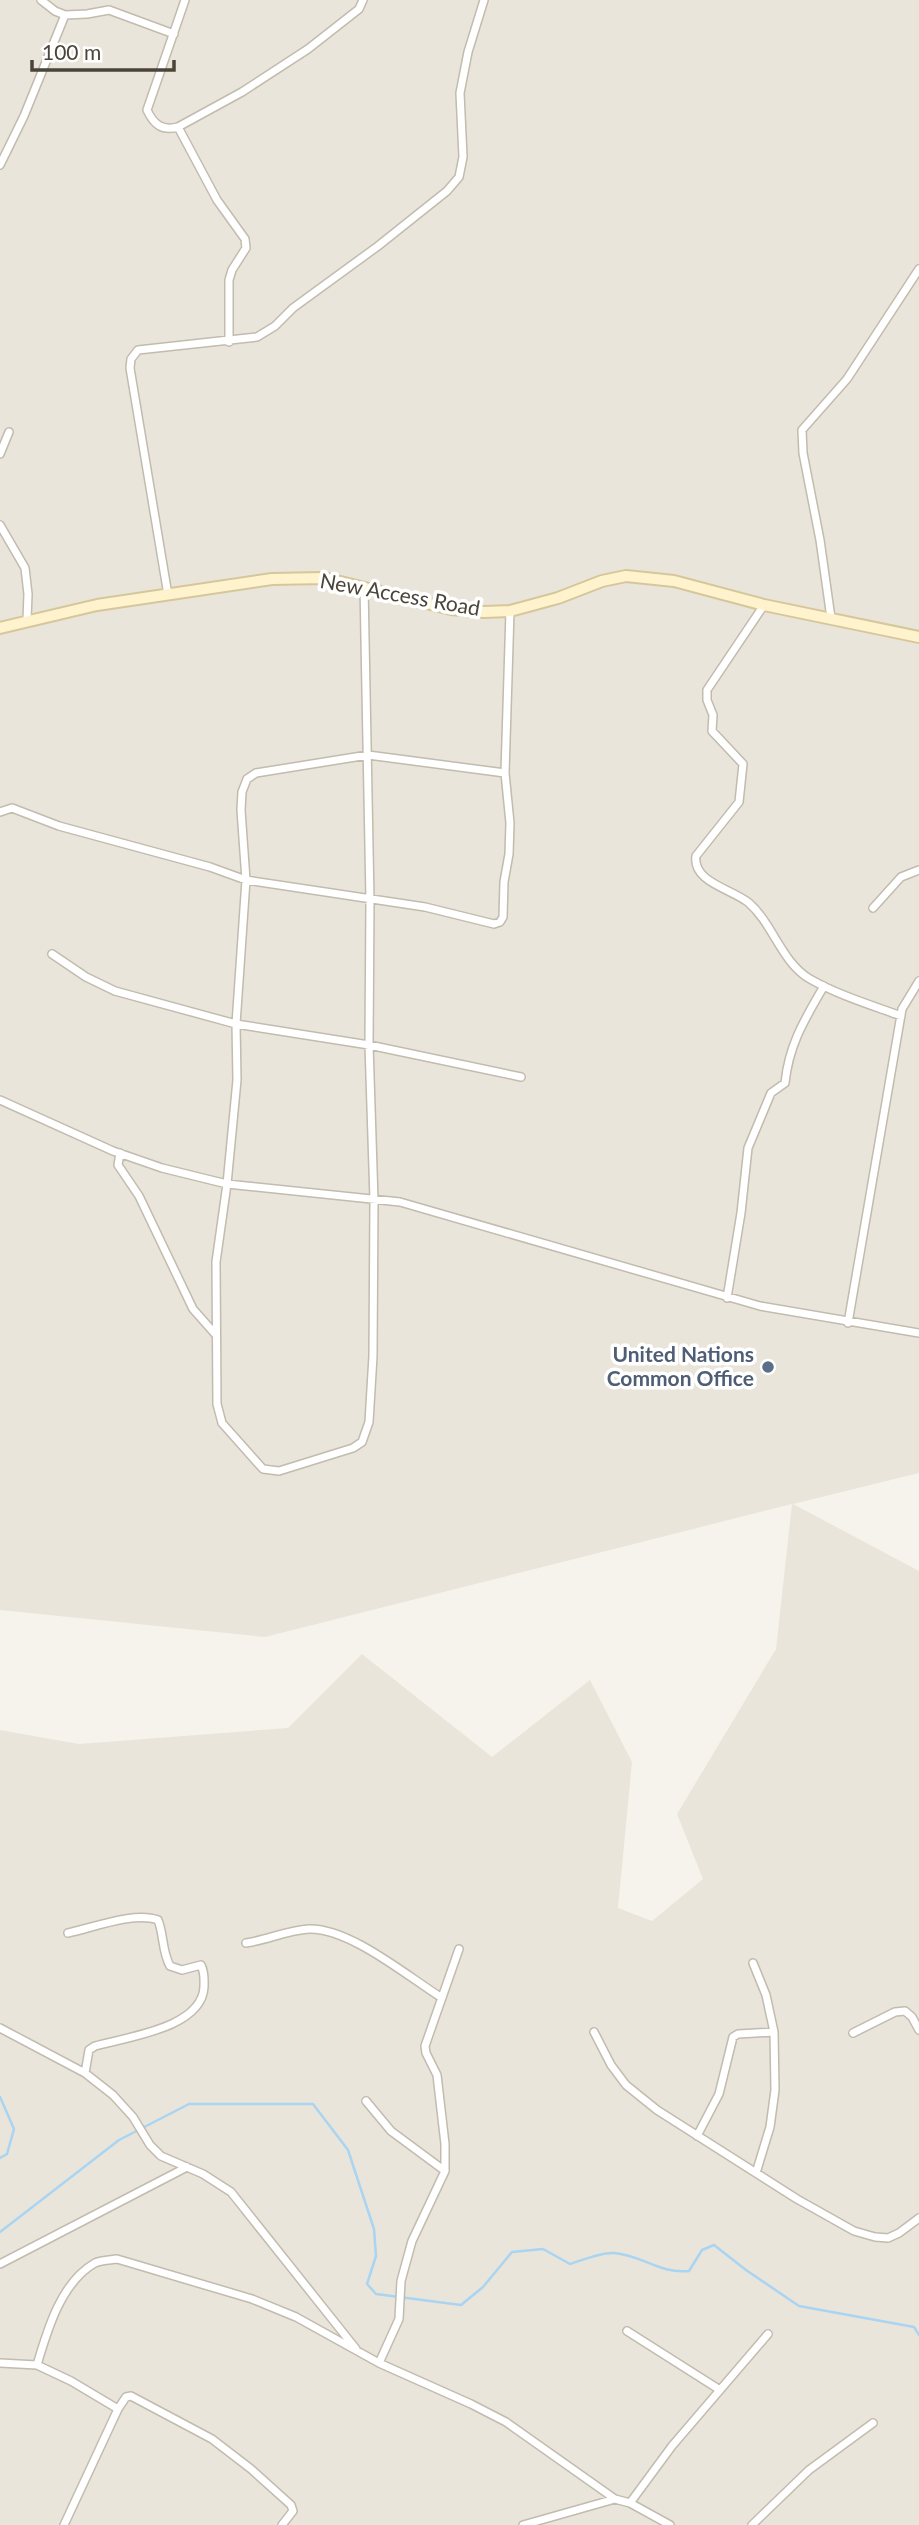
<svg xmlns="http://www.w3.org/2000/svg" width="919" height="2525" font-family="Lato,sans-serif">
<rect width="100%" height="100%" fill="#f6f3ec"/>
<path fill="#eae5da" d="M 0,0 L 919,0 L 919,1473 L 793,1504 L 919,1571 L 919,2525 L 0,2525 L 0,1730 L 79,1744 L 288,1728 L 362,1654 L 492,1757 L 590,1680 L 632,1762 L 618,1908 L 652,1921 L 703,1879 L 677,1814 L 776,1649 L 792,1504 L 265,1637 L 0,1610 Z"/>
<g fill="none" stroke-linecap="round" stroke-linejoin="round">
<path stroke="#a9d4f2" stroke-width="2.5" d="M 0,2097 L 14,2129 L 7,2154 L 0,2158
M 0,2232 L 119,2140 L 189,2104 L 313,2104 L 348,2150 L 374,2229 L 376,2256 L 367,2284 L 376,2294 L 461,2305 L 483,2287 L 512,2252 L 543,2249 L 570,2264 C 583,2260 601,2252 614,2253 C 642,2255 659,2274 689,2271 L 702,2250 L 714,2245 L 746,2270 L 799,2306 L 914,2327 L 919,2335"/>
<g stroke="#c2bbae" stroke-width="10">
<path id="minor" d="M 41,0 L 55,11 L 65,15 L 87,14 L 109,10 L 174,34
M 185,0 L 147,110 C 154,125 162,131 178,127 L 242,92 L 308,49 L 359,9 L 363,0
M 178,127 L 217,200 L 245,239 L 246,248 L 232,270 L 229,280 L 229,342
M 0,165 L 24,116 L 65,15
M 0,454 L 9,432
M 0,525 L 25,568 L 28,594 L 27,620
M 364,586 L 370,900 L 369,1045 L 374,1200 L 373,1356 L 369,1422 L 362,1442 L 353,1448 L 279,1471 L 263,1469 L 222,1423 L 217,1404 L 216,1262 L 227,1184 L 237,1080 L 236,1024 L 246,880 L 241,810 L 242,792 L 247,779 L 256,773 L 368,755 L 505,773
M 168,595 L 130,368 L 131,359 L 138,350 L 257,337 L 275,326 L 293,308 L 378,246 L 447,191 L 459,177 L 463,157 L 460,93 L 468,52 L 484,0
M 764,605 L 707,690 L 707,700 L 713,715 L 712,731 L 743,764 L 739,802 L 696,856 C 692,882 732,889 749,903 C 773,924 782,963 810,979 C 838,995 871,1005 901,1016
M 831,618 L 820,540 L 803,453 L 802,430 L 847,379 L 919,269
M 0,812 L 12,808 L 59,826 L 210,867 L 246,880 L 425,907 L 494,924 L 500,922 L 503,917 L 504,882 L 509,854 L 510,823 L 505,773 L 510,611
M 873,908 L 901,877 L 919,870
M 52,954 L 86,977 L 115,991 L 236,1024 L 369,1045 L 521,1077
M 0,1100 L 113,1151 L 162,1168 L 227,1184 L 400,1202 L 760,1306 L 919,1333
M 120,1153 L 118,1165 L 139,1196 L 193,1309 L 216,1335
M 727,1298 L 741,1213 L 748,1148 L 771,1093 L 785,1083 C 789,1044 805,1019 824,986
M 848,1323 L 902,1009 L 919,981
M 68,1933 C 92,1928 135,1911 158,1920 C 164,1935 162,1952 170,1966 L 182,1970 L 201,1965 C 205,1973 204,1979 204,1987 C 202,2028 127,2037 95,2046 L 89,2050 L 85,2073
M 246,1943 C 267,1940 288,1930 309,1929 C 350,1928 407,1976 442,1998
M 753,1963 L 766,1995 L 774,2032 L 775,2090 L 770,2127 L 756,2173
M 0,2028 L 85,2073 L 113,2095 L 133,2117 L 150,2145 L 161,2156 L 203,2174 L 231,2192 L 356,2349
M 594,2032 L 611,2065 L 626,2085 L 657,2110 L 797,2199 L 854,2231 L 875,2237 L 888,2238 L 899,2233 L 919,2218
M 853,2033 L 895,2012 L 905,2011 L 912,2017 L 919,2030
M 366,2101 L 391,2131 L 445,2171
M 697,2136 L 719,2094 L 733,2037 L 738,2034 L 774,2032
M 0,2264 L 187,2167
M 627,2331 L 720,2390
M 0,2363 L 37,2365 L 71,2381 L 118,2409
M 379,2363 L 399,2319 L 401,2281 L 412,2241 L 445,2171 L 445,2144 L 437,2075 L 426,2053 L 425,2046 L 459,1949
M 37,2365 C 47,2331 61,2282 95,2263 C 101,2260 110,2260 117,2259 L 252,2299 L 296,2317 L 379,2363 L 471,2404 L 506,2422 L 615,2499
M 630,2503 L 672,2446 L 768,2334
M 64,2525 L 118,2409 L 126,2397 L 131,2396 L 212,2439 L 251,2469 L 291,2505 L 293,2511 L 282,2525
M 523,2525 L 615,2499 L 630,2503 L 670,2525
M 752,2525 L 809,2470 L 873,2423"/>
</g>
<g stroke="#d6c79b" stroke-width="14">
<path id="secondary" d="M 0,628 L 97,605 L 272,579 L 324,578 L 451,609 L 484,612 L 510,611 L 558,598 L 602,581 L 626,576 L 674,581 L 764,605 L 919,637"/>
</g>
<use href="#minor" stroke="#fff" stroke-width="7"/>
<use href="#secondary" stroke="#fff3cd" stroke-width="10"/>
</g>
<circle fill="#5c6f8a" stroke="#fff" stroke-width="2.5" cx="768" cy="1367" r="7"/>
<g text-anchor="middle" stroke-width="7" stroke-linejoin="round" paint-order="stroke">
<g font-size="21" fill="#4b4439" stroke="#fff">
<text transform="translate(400 595) rotate(10)" y="7">New Access Road</text>
</g>
<g font-size="21" font-weight="bold" fill="#4e5e75" stroke="#fff" text-anchor="end">
<text x="754" y="1362">United Nations<tspan x="754" dy="24">Common Office</tspan></text>
</g>
</g>
<path d="M32 60v10h142v-10" fill="none" stroke="#4b4439" stroke-width="3.5"/>
<text x="42" y="60" font-size="21" fill="#4b4439" stroke="#ffffff" stroke-width="5" paint-order="stroke">100 m</text>
</svg>
